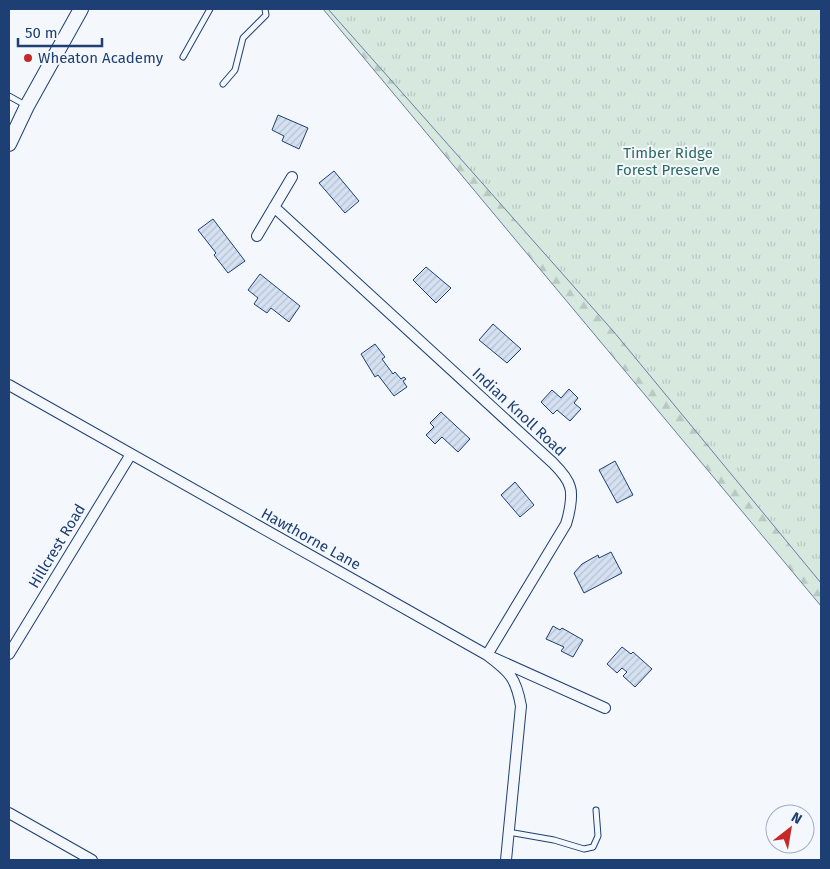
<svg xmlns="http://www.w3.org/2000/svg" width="830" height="869" font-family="'Fira Sans',sans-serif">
<defs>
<pattern id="forest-firs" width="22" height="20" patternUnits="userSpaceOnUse" patternTransform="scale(1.25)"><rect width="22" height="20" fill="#d7e8df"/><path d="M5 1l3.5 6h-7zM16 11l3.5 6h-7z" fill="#b8c8c3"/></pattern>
<pattern id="park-tufts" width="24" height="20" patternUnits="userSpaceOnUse" patternTransform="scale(1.25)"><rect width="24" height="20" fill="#d7e8df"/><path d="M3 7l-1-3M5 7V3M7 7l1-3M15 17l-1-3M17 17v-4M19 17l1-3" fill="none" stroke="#b8c8c3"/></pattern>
<pattern id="building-hatch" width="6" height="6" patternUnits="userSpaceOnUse" patternTransform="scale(1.25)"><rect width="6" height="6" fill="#d5e0f0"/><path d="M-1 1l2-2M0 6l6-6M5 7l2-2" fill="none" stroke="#b6c1d1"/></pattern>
</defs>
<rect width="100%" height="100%" fill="#f4f7fb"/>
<path fill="url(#forest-firs)" stroke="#687fa3" d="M 323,9 L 433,9 L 821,561 L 821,606 Z"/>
<path fill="url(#park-tufts)" stroke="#687fa3" d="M 328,9 L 821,9 L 821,583 L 614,332 Z"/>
<path fill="url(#building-hatch)" stroke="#1d3f73" d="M 278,115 L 308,128 L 299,149 L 282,141 L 284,136 L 272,130 Z
M 334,171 L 359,201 L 345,213 L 319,183 Z
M 213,219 L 245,261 L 228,273 L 214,255 L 216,253 L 198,230 Z
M 426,267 L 451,288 L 436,303 L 413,280 Z
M 260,274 L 300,306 L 289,322 L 271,308 L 267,313 L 254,304 L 258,298 L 248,290 Z
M 493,324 L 521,349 L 507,363 L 479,340 Z
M 375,344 L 385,357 L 382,359 L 393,374 L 395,372 L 401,379 L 404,377 L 406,379 L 403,381 L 407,387 L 394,396 L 378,375 L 375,377 L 361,354 Z
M 569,389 L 578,398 L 574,403 L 581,409 L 570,421 L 557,410 L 553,414 L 541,402 L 552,390 L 561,398 Z
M 441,412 L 470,439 L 458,452 L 442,437 L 435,444 L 426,435 L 434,427 L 430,423 Z
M 615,461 L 633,495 L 617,503 L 599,470 Z
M 515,482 L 534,505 L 520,517 L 501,495 Z
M 611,552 L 622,573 L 584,593 L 574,573 L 582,564 L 598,555 L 599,558 Z
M 553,626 L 560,630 L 562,628 L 583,640 L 573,657 L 561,651 L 564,647 L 546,639 Z
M 622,647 L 631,654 L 633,652 L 652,669 L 635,687 L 623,676 L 627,672 L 622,668 L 617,673 L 607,664 Z"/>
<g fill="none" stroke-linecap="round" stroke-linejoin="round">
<g stroke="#1d3f73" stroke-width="7">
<path id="lane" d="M 183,57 L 210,9
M 223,84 L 235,70 L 243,38 L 266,15 L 265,9
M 9,96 L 27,106
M 508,832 L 554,840 L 584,849 L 593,847 L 598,836 L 596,810"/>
</g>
<g stroke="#1d3f73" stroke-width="12">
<path id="street" d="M 274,207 L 553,463 C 559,469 568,479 570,487 C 573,496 569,515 566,524 L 487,655 C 510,672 516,678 521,706 L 506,860
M 257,236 L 292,177
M 9,385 L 487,655 L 605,708
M 9,654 L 131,454
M 9,813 L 92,860"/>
</g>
<g stroke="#1d3f73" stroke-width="16">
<path id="secondary" d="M 9,144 L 27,106 L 81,9"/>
</g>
<use href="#lane" stroke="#f4f7fb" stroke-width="5"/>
<use href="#street" stroke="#f4f7fb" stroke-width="10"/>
<use href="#secondary" stroke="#f4f7fb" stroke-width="14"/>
</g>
<circle fill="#c62828" stroke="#f4f7fb" stroke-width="2" cx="28" cy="58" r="5"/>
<g text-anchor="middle" stroke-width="4" stroke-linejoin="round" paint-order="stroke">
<g font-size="15" fill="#1d3f73" stroke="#f4f7fb" text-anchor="start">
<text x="38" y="63">Wheaton Academy</text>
</g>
<g font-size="15" fill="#2c6c60" stroke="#f4f7fb">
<text x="668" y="158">Timber Ridge<tspan x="668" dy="17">Forest Preserve</tspan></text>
</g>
<g font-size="15" fill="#1d3f73" stroke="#f4f7fb">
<text transform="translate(519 412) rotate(43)" y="5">Indian Knoll Road</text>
<text transform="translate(311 539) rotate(29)" y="5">Hawthorne Lane</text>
<text transform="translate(57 546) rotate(-59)" y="5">Hillcrest Road</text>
</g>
</g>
<rect width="830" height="869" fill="none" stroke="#1d3f73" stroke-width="20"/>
<g transform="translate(790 829) rotate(31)"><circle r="24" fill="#f4f7fb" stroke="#9eadc5"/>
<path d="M0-4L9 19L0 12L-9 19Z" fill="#c62828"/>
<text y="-8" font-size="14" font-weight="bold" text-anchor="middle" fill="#1d3f73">N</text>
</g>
<path d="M18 38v8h84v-8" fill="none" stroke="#1d3f73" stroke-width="2.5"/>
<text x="25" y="38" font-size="15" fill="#1d3f73" stroke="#f4f7fb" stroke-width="4" paint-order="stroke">50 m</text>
</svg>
